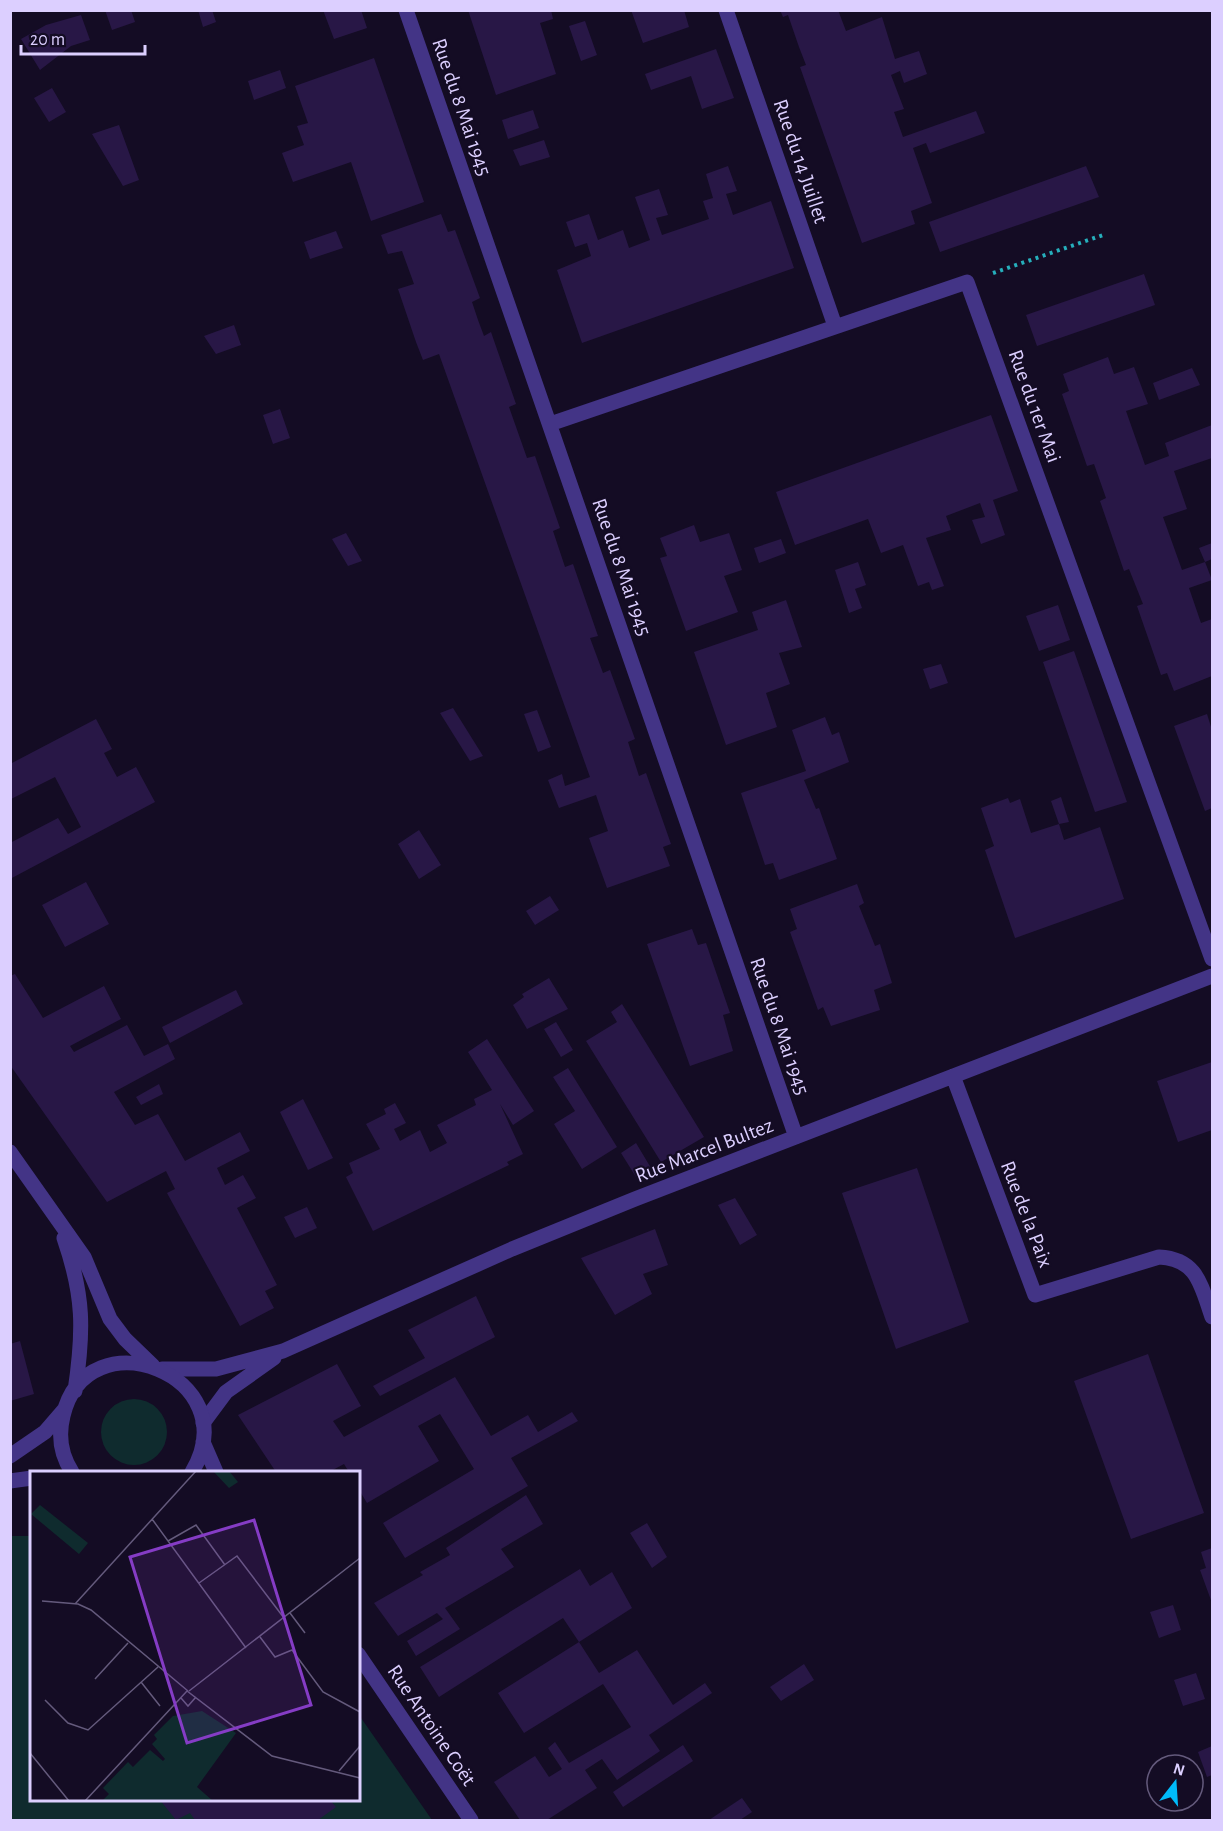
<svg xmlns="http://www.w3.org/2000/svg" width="1223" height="1831" font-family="'Alegreya Sans',sans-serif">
<rect width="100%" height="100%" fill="#140c24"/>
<path fill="#0f2b2e" d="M101 1432a33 33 0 1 1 66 0a33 33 0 1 1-66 0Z
M 10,1536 L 31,1536 L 32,1800 L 358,1800 L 359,1715 L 432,1820 L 11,1820 Z"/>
<path fill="#281746" d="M 105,10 L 131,10 L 135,22 L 112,30 Z
M 198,10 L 212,10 L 216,22 L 203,27 Z
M 323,10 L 361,10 L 367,28 L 334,39 Z
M 468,10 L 551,10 L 553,19 L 540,23 L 556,74 L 496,95 Z
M 631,10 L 684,10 L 689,27 L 643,43 Z
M 780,10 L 838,10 L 846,31 L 882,17 L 895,59 L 919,51 L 927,74 L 904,83 L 900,71 L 891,75 L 904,109 L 894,112 L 903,137 L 976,111 L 985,133 L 930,153 L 926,143 L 913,148 L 932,203 L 911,211 L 915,224 L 862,243 L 800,67 L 806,65 L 799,47 L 788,15 L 783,17 Z
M 81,15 L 90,40 L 71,46 L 40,70 L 21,39 L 46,25 Z
M 585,21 L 597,55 L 581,61 L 569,26 Z
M 716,49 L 734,98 L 702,109 L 691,76 L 651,90 L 645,74 Z
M 374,58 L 424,202 L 371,221 L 351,162 L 293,182 L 282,153 L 304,145 L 297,126 L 308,123 L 295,86 Z
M 280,70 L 286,88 L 254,100 L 248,81 Z
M 52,88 L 66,112 L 49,122 L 34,98 Z
M 533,110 L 539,128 L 508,139 L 502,120 Z
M 119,125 L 139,180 L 123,186 L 92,134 Z
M 544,140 L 550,157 L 520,166 L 513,150 Z
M 728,166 L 737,191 L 726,194 L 733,215 L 771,201 L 794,268 L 582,343 L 557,270 L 591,256 L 587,243 L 575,247 L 566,222 L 589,214 L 598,240 L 623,230 L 629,248 L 650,240 L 635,197 L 659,189 L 668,215 L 656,218 L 662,235 L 709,219 L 703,201 L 713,198 L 706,174 Z
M 1086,166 L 1099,197 L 940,252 L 929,222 Z
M 441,214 L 448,232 L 455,230 L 480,298 L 472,302 L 478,320 L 484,336 L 491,332 L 516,404 L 509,407 L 527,458 L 535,456 L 560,528 L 553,531 L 565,567 L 573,564 L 598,636 L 590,638 L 603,673 L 610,670 L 635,739 L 628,742 L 639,776 L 646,773 L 671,844 L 663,847 L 670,866 L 607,888 L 589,838 L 608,831 L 596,795 L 559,808 L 548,780 L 562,774 L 565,786 L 590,777 L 439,354 L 423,360 L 416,342 L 398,289 L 414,284 L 402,251 L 388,254 L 381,235 Z
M 336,231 L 343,248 L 310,259 L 304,242 Z
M 1144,274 L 1155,305 L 1037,346 L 1026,315 Z
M 234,325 L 241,345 L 216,354 L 204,336 Z
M 1108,357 L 1114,374 L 1134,367 L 1148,404 L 1126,411 L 1145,465 L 1169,456 L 1165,443 L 1212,425 L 1212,458 L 1174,471 L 1187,509 L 1163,517 L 1182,570 L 1205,562 L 1212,580 L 1189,588 L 1201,623 L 1212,619 L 1212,676 L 1174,691 L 1167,673 L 1161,675 L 1137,606 L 1143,604 L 1129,569 L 1124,571 L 1100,501 L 1106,498 L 1094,464 L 1087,466 L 1062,394 L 1069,391 L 1063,374 Z
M 1192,368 L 1200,385 L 1159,400 L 1153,383 Z
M 280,409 L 290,438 L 273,444 L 263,415 Z
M 991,415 L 1018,491 L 993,500 L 1005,535 L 981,544 L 972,520 L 985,517 L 980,503 L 946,516 L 951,530 L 926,538 L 944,586 L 932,590 L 929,582 L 918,586 L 903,545 L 881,553 L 868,519 L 795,545 L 776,492 Z
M 694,525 L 700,542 L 729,533 L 742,570 L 724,576 L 738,612 L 686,631 L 660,558 L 667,556 L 660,538 Z
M 346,533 L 362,561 L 348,566 L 332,539 Z
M 781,539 L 786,553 L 759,563 L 754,548 Z
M 1212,543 L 1212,559 L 1205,562 L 1199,548 Z
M 858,562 L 866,585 L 855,589 L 862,608 L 849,613 L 835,570 Z
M 786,600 L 802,647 L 779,653 L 790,684 L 766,693 L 777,727 L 726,745 L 694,652 L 758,630 L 752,612 Z
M 1058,605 L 1070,640 L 1039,651 L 1026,616 Z
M 1074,651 L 1127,802 L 1095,812 L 1043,662 Z
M 941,664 L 948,683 L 930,689 L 923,669 Z
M 453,708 L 483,756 L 470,761 L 440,713 Z
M 537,710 L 551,747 L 538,752 L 524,714 Z
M 1207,714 L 1212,730 L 1212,808 L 1205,811 L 1174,726 Z
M 825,717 L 832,735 L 839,732 L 849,762 L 804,780 L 816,809 L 819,808 L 837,859 L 779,880 L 773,863 L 765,865 L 741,793 L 806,771 L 792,730 Z
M 96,719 L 112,749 L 104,753 L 117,777 L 136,767 L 155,802 L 10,879 L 10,843 L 58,818 L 68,834 L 81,827 L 55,777 L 11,799 L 10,764 Z
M 1061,797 L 1069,822 L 1059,824 L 1051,801 Z
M 1008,798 L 1010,803 L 1020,799 L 1031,833 L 1059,824 L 1064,840 L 1100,827 L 1124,899 L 1015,938 L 985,850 L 994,846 L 981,808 Z
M 419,830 L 441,865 L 419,879 L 398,844 Z
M 86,882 L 109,924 L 65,947 L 42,905 Z
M 857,884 L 864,903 L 859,906 L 875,946 L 880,944 L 892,983 L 874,990 L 880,1010 L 831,1026 L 823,1007 L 818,1010 L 790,932 L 797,929 L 790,909 Z
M 550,896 L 559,910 L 535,925 L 526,911 Z
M 692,929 L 698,945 L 706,943 L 730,1013 L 723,1015 L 733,1051 L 690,1066 L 647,944 Z
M 15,974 L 43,1018 L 104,986 L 121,1019 L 70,1046 L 74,1052 L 127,1025 L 144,1056 L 168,1044 L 175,1059 L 114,1092 L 135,1125 L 158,1114 L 185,1161 L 240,1132 L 250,1151 L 217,1168 L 225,1185 L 243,1175 L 256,1198 L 237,1208 L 277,1285 L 265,1291 L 274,1308 L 240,1326 L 167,1193 L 175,1189 L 166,1171 L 107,1202 L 10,1065 L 10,976 Z
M 549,978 L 568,1009 L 527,1029 L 513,1005 L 524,997 L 522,994 Z
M 236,990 L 243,1004 L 170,1043 L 162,1027 Z
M 622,1004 L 704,1137 L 661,1162 L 586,1041 L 617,1022 L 611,1012 Z
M 556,1022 L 573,1050 L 561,1057 L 544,1029 Z
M 487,1039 L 534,1111 L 513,1125 L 500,1104 L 523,1154 L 507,1162 L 509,1165 L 373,1231 L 346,1177 L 353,1173 L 349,1163 L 380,1149 L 366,1124 L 386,1114 L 384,1109 L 395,1103 L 406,1123 L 394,1129 L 400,1141 L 420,1130 L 430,1152 L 447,1143 L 437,1125 L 476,1105 L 474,1099 L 492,1090 L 468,1052 Z
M 1212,1062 L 1212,1130 L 1178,1142 L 1157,1081 Z
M 568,1068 L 617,1147 L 582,1169 L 554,1124 L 575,1111 L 553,1077 Z
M 159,1084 L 163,1094 L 141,1105 L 136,1097 Z
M 303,1099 L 333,1158 L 308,1170 L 280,1112 Z
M 636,1143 L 651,1168 L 636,1177 L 621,1153 Z
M 917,1168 L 969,1322 L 896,1349 L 842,1193 Z
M 735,1198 L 757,1235 L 740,1245 L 718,1205 Z
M 307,1207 L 317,1228 L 295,1238 L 284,1217 Z
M 655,1229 L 668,1265 L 643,1274 L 652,1294 L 615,1315 L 581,1258 Z
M 476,1296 L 495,1337 L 380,1396 L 373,1386 L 425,1358 L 408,1330 Z
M 20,1341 L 34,1394 L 10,1401 L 10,1344 Z
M 1148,1354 L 1204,1513 L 1131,1539 L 1074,1381 Z
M 337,1364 L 361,1406 L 333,1421 L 344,1437 L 455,1377 L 491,1436 L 528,1415 L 538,1432 L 572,1412 L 578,1421 L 511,1458 L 528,1486 L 405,1558 L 383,1523 L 474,1469 L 440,1414 L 418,1426 L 439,1461 L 367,1503 L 358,1488 L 358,1472 L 349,1472 L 344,1464 L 329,1472 L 276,1472 L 238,1415 Z
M 526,1495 L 543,1524 L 501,1549 L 514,1567 L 445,1608 L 460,1629 L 416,1656 L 407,1641 L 443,1619 L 437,1613 L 398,1636 L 374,1603 L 423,1575 L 420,1572 L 450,1555 L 446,1548 Z
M 647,1523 L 667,1557 L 652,1568 L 630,1533 Z
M 1212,1548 L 1212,1603 L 1200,1570 L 1206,1568 L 1201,1552 Z
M 580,1569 L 590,1586 L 612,1572 L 632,1608 L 579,1642 L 563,1618 L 439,1697 L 420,1667 Z
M 1173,1605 L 1181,1630 L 1159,1638 L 1150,1612 Z
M 579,1642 L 599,1673 L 637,1650 L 673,1705 L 705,1683 L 712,1693 L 649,1735 L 660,1751 L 617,1780 L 602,1759 L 585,1770 L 597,1788 L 547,1820 L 520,1820 L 494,1782 L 535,1756 L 549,1777 L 562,1769 L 548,1748 L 555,1742 L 569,1763 L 631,1727 L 603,1684 L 524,1733 L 498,1693 Z
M 804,1664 L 814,1680 L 781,1701 L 770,1687 Z
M 1196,1673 L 1205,1699 L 1183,1706 L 1174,1680 Z
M 683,1745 L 693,1761 L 623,1807 L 613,1792 Z
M 1212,1746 L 1212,1775 L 1207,1777 L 1198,1752 Z
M 742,1798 L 752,1812 L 740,1820 L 709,1820 Z
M 160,1800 L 330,1800 L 336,1807 L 318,1820 L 195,1820 L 190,1813 L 176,1820 Z"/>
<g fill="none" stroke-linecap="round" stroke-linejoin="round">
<path stroke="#26afbc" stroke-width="4" stroke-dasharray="3 4.5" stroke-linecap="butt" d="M 993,273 L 1103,235"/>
<path stroke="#433486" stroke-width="15" d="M 406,10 L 796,1137
M 726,10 L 835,326
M 550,424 L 967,282 L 1212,959
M 953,1076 L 1035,1295 L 1159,1257 C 1198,1259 1201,1286 1212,1317
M 162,1369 L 216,1369 L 283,1351 L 512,1249 L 635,1199 L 1212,976
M 203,1423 L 226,1392 L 274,1358"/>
<path stroke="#433486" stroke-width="15" d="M 10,1152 L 84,1257 L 110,1319 L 125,1339 L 153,1366
M 64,1238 C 84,1296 84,1330 75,1391
M 203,1442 L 216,1472
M 10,1456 L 45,1432 L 64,1410
M 72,1472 C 61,1455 58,1436 63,1416 C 87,1313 249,1376 192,1472
M 10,1481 L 32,1478
M 358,1654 L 471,1820"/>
</g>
<g text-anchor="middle" stroke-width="4.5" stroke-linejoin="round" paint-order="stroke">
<g font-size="21" fill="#dccfff" stroke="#140c24">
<text transform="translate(462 107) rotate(71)" y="7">Rue du 8 Mai 1945</text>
<text transform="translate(801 161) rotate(71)" y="7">Rue du 14 Juillet</text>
<text transform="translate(1035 406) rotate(70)" y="7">Rue du 1er Mai</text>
<text transform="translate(622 567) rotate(71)" y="7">Rue du 8 Mai 1945</text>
<text transform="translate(780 1026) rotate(71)" y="7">Rue du 8 Mai 1945</text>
<text transform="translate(704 1150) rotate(-21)" y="7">Rue Marcel Bultez</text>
<text transform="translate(1027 1214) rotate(69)" y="7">Rue de la Paix</text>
<text transform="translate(432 1725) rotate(56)" y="7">Rue Antoine Coët</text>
</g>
</g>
<g transform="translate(30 1471)">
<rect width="330" height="330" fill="#140c24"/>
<path d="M 183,0 L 199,0 L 208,11 L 199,17 ZM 10,34 L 58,72 L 49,83 L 1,43 ZM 172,240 L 206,262 L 167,316 L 183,330 L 72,330 L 79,323 L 73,317 L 98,291 L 103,296 L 120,279 L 133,290 L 135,288 L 122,273 L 127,268 L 124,264 L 143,245 Z" fill="#0f2b2e"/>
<path fill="none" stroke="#645a7c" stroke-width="1.5" d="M 122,48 L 216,177M 138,70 L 166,54 L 195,94M 169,112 L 207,85 L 254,147M 12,130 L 48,133 L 61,139 L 158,220M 45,133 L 166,0M 260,142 L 275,162M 230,166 L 245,186 L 262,179 L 293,221 L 330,241M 65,208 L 98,172M 111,211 L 130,235M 159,220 L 330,87M 151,227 L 158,235 L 166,226M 15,229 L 38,252 L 58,259 L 128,196M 0,282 L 39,330M 309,300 L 330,275M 55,330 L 157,220 L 242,285 L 330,307"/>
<path fill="#853cc5" fill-opacity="0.15" stroke="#853cc5" stroke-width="3" d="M 224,49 L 281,234 L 157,272 L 100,86 Z"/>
<rect width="330" height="330" fill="none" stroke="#dccfff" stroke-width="3"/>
</g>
<rect width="1223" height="1831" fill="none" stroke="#dccfff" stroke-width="24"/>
<g transform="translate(1175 1783) rotate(17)"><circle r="28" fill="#140c24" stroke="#645a7c" stroke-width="1.5"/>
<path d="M0-4.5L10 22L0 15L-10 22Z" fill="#00bbfa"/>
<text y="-9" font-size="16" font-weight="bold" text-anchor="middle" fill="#dccfff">N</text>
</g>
<path d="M21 45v9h124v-9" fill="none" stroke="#dccfff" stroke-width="3"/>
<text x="30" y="45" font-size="18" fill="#dccfff" stroke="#140c24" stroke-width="4.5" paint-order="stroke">20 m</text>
</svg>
